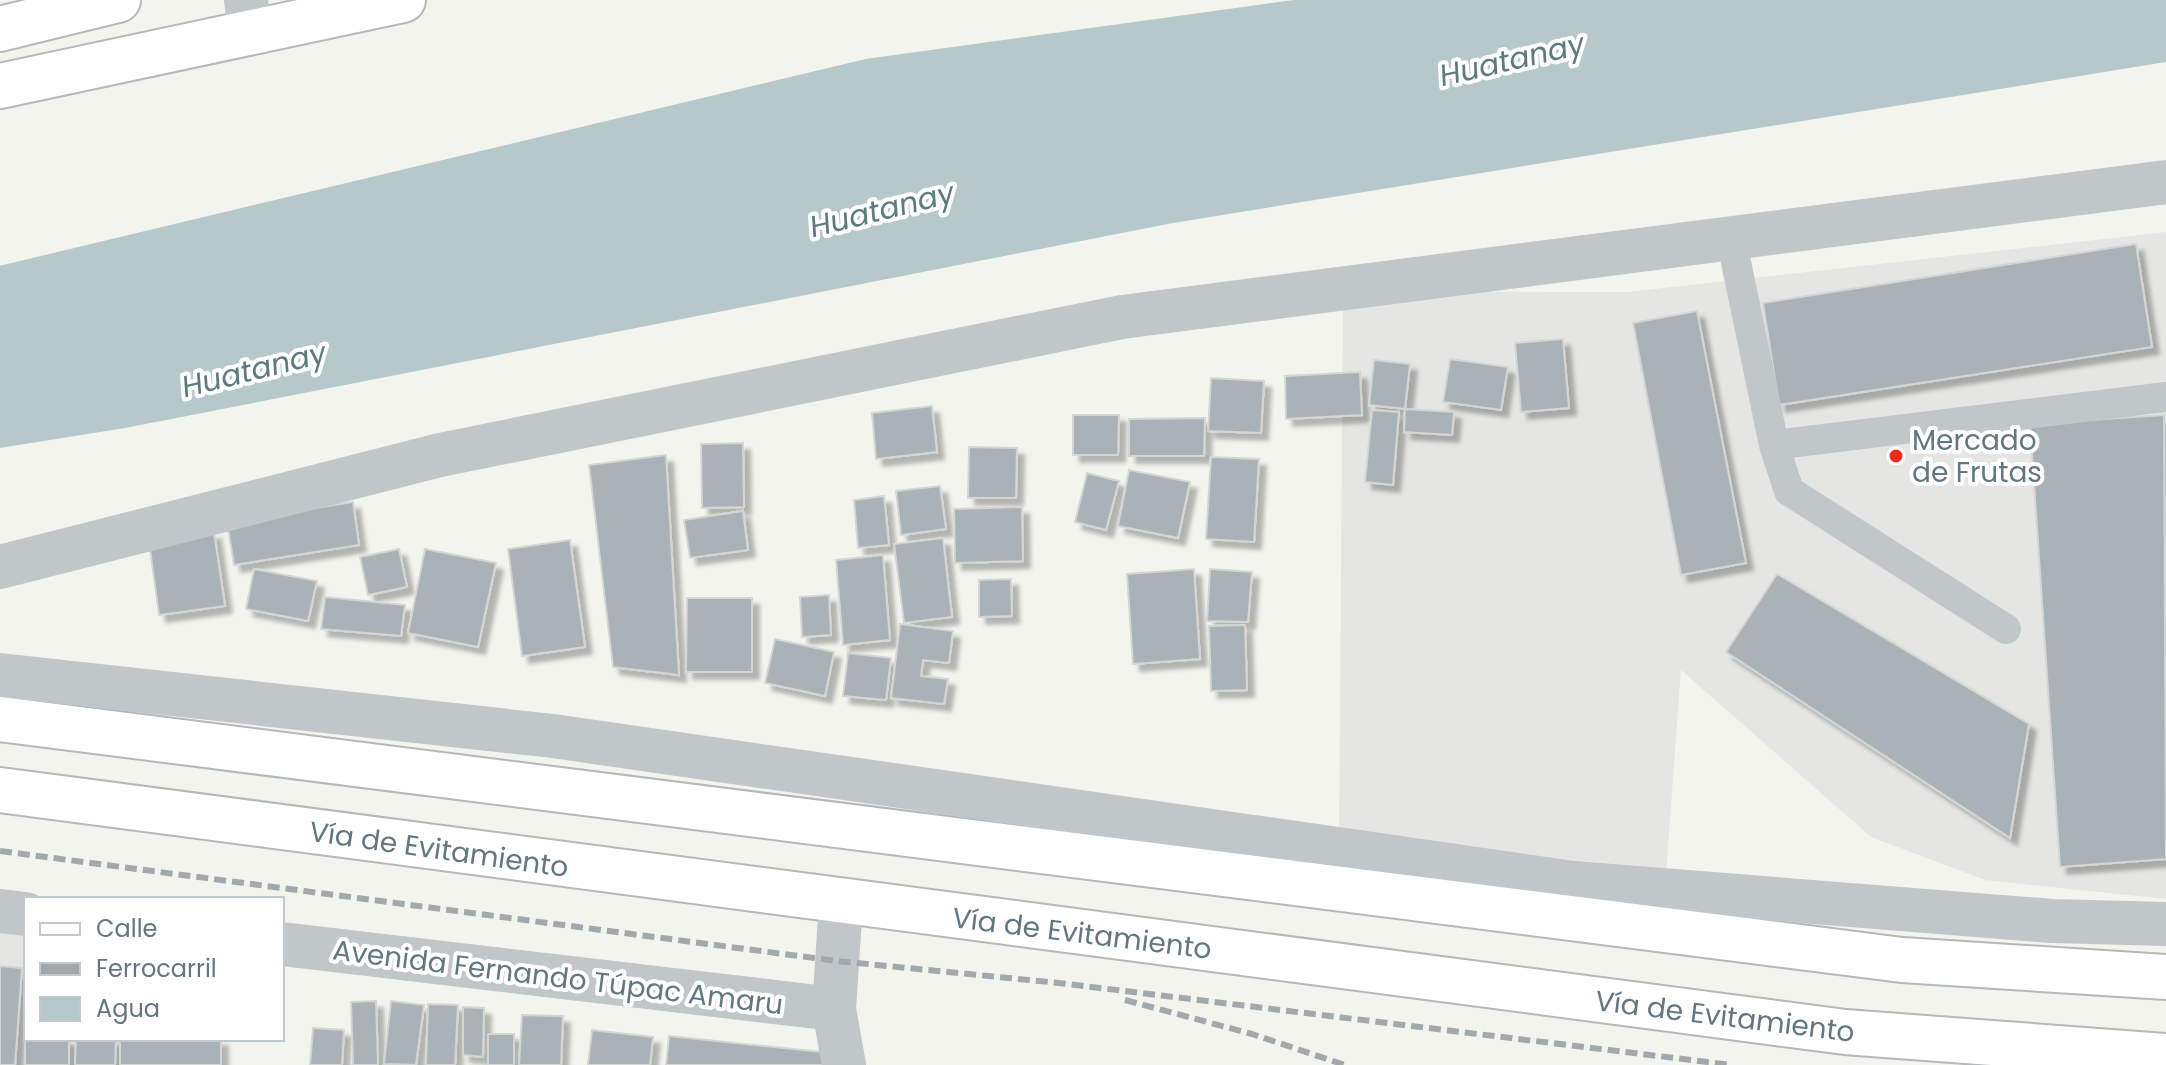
<svg xmlns="http://www.w3.org/2000/svg" width="2166" height="1065" font-family="Poppins,sans-serif">
<defs>
<filter id="shadow"><feDropShadow dx="7" dy="7" stdDeviation="2" flood-color="#0004"/></filter>
</defs>
<rect width="100%" height="100%" fill="#f4f4ef"/>
<path fill="#e5e5e3" d="M 2166,232 L 2166,899 L 1985,880 L 1871,837 L 1681,670 L 1666,874 L 1339,852 L 1343,291 L 1627,292 Z
M 0,911 L 26,914 L 26,1039 L 197,1039 L 201,1065 L 0,1065 Z"/>
<path fill="#b7c8ca" d="M 1585,0 L 2166,0 L 2166,62 L 1173,223 L 125,428 L 0,448 L 0,312 L 875,103 L 1478,20 Z"/>
<g fill="none" stroke-linecap="round" stroke-linejoin="round">
<path stroke="#b7c8ca" stroke-width="90" d="M 0,312 L 875,103 L 1478,20 L 1585,0"/>
</g>
<path fill="#a9b3b7" stroke="#d5d5d3" stroke-width="2" filter="url(#shadow)" d="M 2136,244 L 2152,347 L 1779,405 L 1763,303 Z
M 1697,311 L 1746,563 L 1681,575 L 1633,323 Z
M 1563,339 L 1569,408 L 1521,412 L 1515,343 Z
M 1450,359 L 1508,367 L 1501,410 L 1443,402 Z
M 1374,360 L 1410,364 L 1405,409 L 1369,405 Z
M 1360,372 L 1362,415 L 1286,419 L 1285,376 Z
M 1211,378 L 1264,381 L 1261,433 L 1208,431 Z
M 932,406 L 937,452 L 876,459 L 872,413 Z
M 1405,409 L 1454,412 L 1452,435 L 1404,432 Z
M 1372,410 L 1399,412 L 1393,485 L 1365,482 Z
M 1073,415 L 1119,415 L 1118,455 L 1073,455 Z
M 2164,415 L 2166,859 L 2060,867 L 2030,424 Z
M 1205,418 L 1204,456 L 1129,456 L 1129,419 Z
M 743,443 L 744,507 L 702,508 L 701,444 Z
M 969,447 L 1017,448 L 1016,498 L 968,498 Z
M 666,455 L 679,675 L 613,667 L 589,465 Z
M 1211,457 L 1259,459 L 1254,542 L 1206,539 Z
M 1129,470 L 1190,482 L 1178,538 L 1118,526 Z
M 1087,473 L 1119,481 L 1106,530 L 1075,522 Z
M 940,486 L 946,529 L 901,535 L 896,491 Z
M 884,496 L 889,545 L 858,548 L 854,500 Z
M 353,502 L 359,545 L 234,565 L 227,522 Z
M 1022,507 L 1023,561 L 955,563 L 954,509 Z
M 743,511 L 748,550 L 690,558 L 684,520 Z
M 214,532 L 225,606 L 159,615 L 149,542 Z
M 943,538 L 952,617 L 904,623 L 894,544 Z
M 570,540 L 585,647 L 522,656 L 508,549 Z
M 399,549 L 407,587 L 368,595 L 360,557 Z
M 425,549 L 496,563 L 478,647 L 408,633 Z
M 883,555 L 890,640 L 843,645 L 836,560 Z
M 254,569 L 317,581 L 308,621 L 246,609 Z
M 1194,569 L 1200,659 L 1133,664 L 1127,574 Z
M 1210,569 L 1252,572 L 1248,622 L 1207,621 Z
M 1777,574 L 2029,724 L 2010,838 L 1726,652 Z
M 1011,579 L 1012,616 L 979,617 L 979,580 Z
M 829,595 L 831,635 L 802,637 L 800,597 Z
M 325,597 L 405,605 L 401,636 L 321,629 Z
M 687,598 L 752,598 L 752,672 L 686,672 Z
M 900,624 L 953,631 L 949,663 L 923,660 L 921,676 L 948,679 L 944,704 L 891,698 Z
M 1245,625 L 1247,690 L 1211,691 L 1209,626 Z
M 775,639 L 834,652 L 825,696 L 765,683 Z
M 848,653 L 891,658 L 886,700 L 843,696 Z
M 0,966 L 22,968 L 15,1065 L 0,1065 Z
M 25,1001 L 26,1039 L 69,1039 L 69,1065 L 25,1065 Z
M 376,1001 L 378,1065 L 353,1065 L 351,1002 Z
M 391,1001 L 424,1005 L 416,1065 L 384,1064 Z
M 428,1004 L 458,1005 L 455,1065 L 426,1065 Z
M 463,1007 L 484,1008 L 483,1057 L 463,1055 Z
M 522,1015 L 563,1016 L 561,1065 L 519,1065 Z
M 313,1028 L 344,1030 L 342,1065 L 310,1065 Z
M 592,1030 L 653,1037 L 650,1065 L 588,1065 Z
M 488,1034 L 514,1034 L 514,1065 L 488,1065 Z
M 669,1036 L 841,1054 L 840,1065 L 666,1065 Z
M 76,1039 L 116,1039 L 115,1065 L 75,1065 Z
M 120,1039 L 221,1039 L 221,1065 L 120,1065 Z"/>
<g fill="none" stroke-linecap="round" stroke-linejoin="round">
<g stroke="#b4b9bc" stroke-width="48">
<path id="primary" d="M 0,29 L 118,0
M 0,86 L 403,0"/>
</g>
<g stroke="#b3b8ba" stroke-width="48">
<path id="trunk" d="M 0,719 L 1902,960 L 2166,977
M 0,790 L 1845,1032 L 2166,1056"/>
</g>
<path stroke="#c1c6c8" stroke-width="30" d="M 1731,238 L 1774,445 L 1789,491 L 2006,629
M 1774,445 L 2166,397"/>
<path stroke="#c1c6c8" stroke-width="44" d="M 246,0 L 250,32
M 0,567 L 440,455 L 1122,317 L 2166,182
M 0,675 L 553,736 L 1573,883 L 2052,921 L 2166,924
M 841,902 L 834,1009 L 844,1065
M 0,911 L 26,914
M 282,944 L 834,1009"/>
<use href="#primary" stroke="#fff" stroke-width="44"/>
<use href="#trunk" stroke="#fff" stroke-width="44"/>
<path stroke="#a1a9ad" stroke-width="6" stroke-dasharray="12 6" stroke-linecap="butt" d="M 0,851 L 837,961 L 1059,983 L 1732,1065
M 1125,1000 L 1252,1034 L 1345,1065"/>
</g>
<circle fill="#f12a13" stroke="#fff" stroke-width="3" cx="1896" cy="456" r="8"/>
<g text-anchor="middle" stroke-width="8" stroke-linejoin="round" paint-order="stroke">
<g font-size="28" fill="#617883" stroke="#fff" text-anchor="start">
<text x="1912" y="450">Mercado<tspan x="1912" dy="32">de Frutas</tspan></text>
</g>
<g font-size="28" fill="#617883" stroke="#fff">
<text transform="translate(439 849) rotate(8)" y="10">Vía de Evitamiento</text>
<text transform="translate(1082 933) rotate(7)" y="10">Vía de Evitamiento</text>
<text transform="translate(558 977) rotate(7)" y="10">Avenida Fernando Túpac Amaru</text>
<text transform="translate(1725 1016) rotate(7)" y="10">Vía de Evitamiento</text>
</g>
<g font-size="30" font-style="italic" fill="#5c7b81" stroke="#fff">
<text transform="translate(1512 60) rotate(-13)" y="10">Huatanay</text>
<text transform="translate(882 210) rotate(-14)" y="10">Huatanay</text>
<text transform="translate(254 370) rotate(-14)" y="10">Huatanay</text>
</g>
</g>
<rect x="24" y="897" width="260" height="144" fill="#ffffff" stroke="#c0c9cd" stroke-width="2"/>
<rect x="40" y="923" width="40" height="12" fill="#ffffff" stroke="#c0c9cd" stroke-width="2"/>
<text x="96" y="937" font-size="24" fill="#617883">Calle</text>
<rect x="40" y="963" width="40" height="12" fill="#a1a9ad" stroke="#c0c9cd" stroke-width="2"/>
<text x="96" y="977" font-size="24" fill="#617883">Ferrocarril</text>
<rect x="40" y="997" width="40" height="24" fill="#b7c8ca" stroke="#c0c9cd" stroke-width="2"/>
<text x="96" y="1017" font-size="24" fill="#617883">Agua</text>
</svg>
